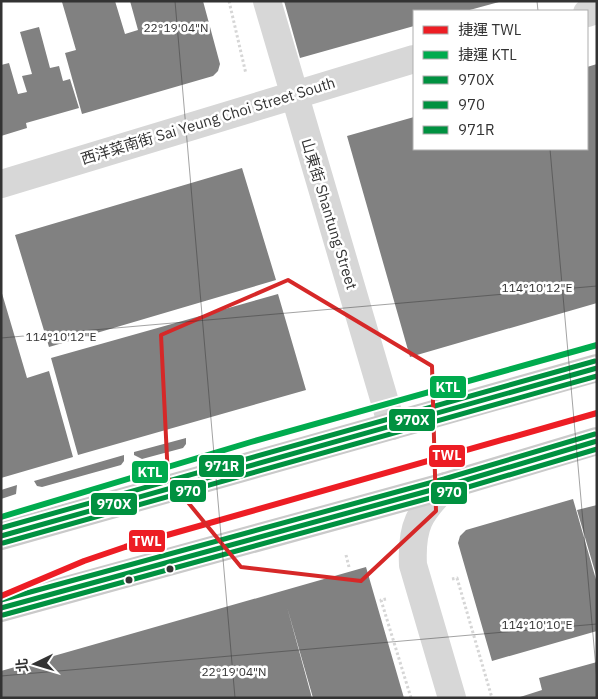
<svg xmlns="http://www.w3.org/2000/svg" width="598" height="699" font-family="'IBM Plex Sans','Noto Sans TC',sans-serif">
<rect width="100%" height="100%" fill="#fff"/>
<path fill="#818181" d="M 66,1 L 115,1 L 125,34 L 138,30 L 130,1 L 203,1 L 220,64 L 218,71 L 213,76 L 82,114 L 65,53 L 76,50 L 62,2 Z
M 284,1 L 499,1 L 499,2 L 466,11 L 414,11 L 414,26 L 300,58 Z
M 39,27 L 50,68 L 59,66 L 63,81 L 70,79 L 79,108 L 26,123 L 27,128 L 1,136 L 1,65 L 9,63 L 18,94 L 27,92 L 22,76 L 32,74 L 20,32 Z
M 597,64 L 597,303 L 410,357 L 347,136 L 414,117 L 414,149 L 587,149 L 587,67 Z
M 242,168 L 276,280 L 49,347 L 15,235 Z
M 1,290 L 27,378 L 49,371 L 73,457 L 1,478 Z
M 278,294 L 306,390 L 78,455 L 51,358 Z
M 186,438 L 186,444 L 183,448 L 142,459 L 134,455 L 134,452 Z
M 124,455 L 124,461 L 121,465 L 42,487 L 37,486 L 34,481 Z
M 17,485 L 16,494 L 1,499 L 1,490 Z
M 573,499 L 597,583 L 597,631 L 492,661 L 458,543 L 460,536 L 466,530 Z
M 597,505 L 597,575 L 596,575 L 577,510 Z
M 366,567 L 404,698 L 313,698 L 287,607 L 312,698 L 1,698 L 1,671 Z
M 597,662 L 597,698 L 517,698 L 542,690 L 539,678 Z"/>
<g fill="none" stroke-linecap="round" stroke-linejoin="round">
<path stroke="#d6d6d6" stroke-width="3" stroke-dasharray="2.5 2.5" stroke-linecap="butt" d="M 229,1 L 246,74
M 346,555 L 349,567
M 452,579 L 457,578 L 492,698
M 386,599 L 381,600 L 411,698"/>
<path stroke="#d7d7d7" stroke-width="28" d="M 267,1 L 392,426
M 587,13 L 597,10
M 1,184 L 414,59
M 446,486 C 419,513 411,526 413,565 L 452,698"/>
<path stroke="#cacaca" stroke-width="28" d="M 1,536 L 597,368
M 1,608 L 446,486 L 597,441"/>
<g stroke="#fff" stroke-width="9">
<path id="bus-1" d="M 1,536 L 597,368
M 1,608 L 446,486 L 597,441"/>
</g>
<g stroke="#fff" stroke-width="9">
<path id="bus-2" d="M 3,543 L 597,376
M 3,615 L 448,493 L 597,449"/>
</g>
<g stroke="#fff" stroke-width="9">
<path id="bus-3" d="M 1,528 L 595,361
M 1,600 L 444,479 L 595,434"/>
</g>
<use href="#bus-1" stroke="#009140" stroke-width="5"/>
<use href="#bus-2" stroke="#009140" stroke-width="5"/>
<use href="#bus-3" stroke="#009140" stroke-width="5"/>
<g stroke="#fff" stroke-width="10">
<path id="metro-1" d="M 1,596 L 84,561 L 125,547 L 597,413"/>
</g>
<g stroke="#fff" stroke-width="10">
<path id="metro-2" d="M 1,517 L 251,442 L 597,345"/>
</g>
<use href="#metro-1" stroke="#ed1d24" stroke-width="6"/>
<use href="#metro-2" stroke="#00ab4e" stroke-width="6"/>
</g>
<path fill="none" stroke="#d62828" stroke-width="4" stroke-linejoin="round" d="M 288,280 L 432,366 L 436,511 L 361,581 L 241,567 L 168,478 L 161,335 Z"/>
<path fill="none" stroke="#333" stroke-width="1" stroke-opacity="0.45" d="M 175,1 L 235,698M 537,1 L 538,11M 550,149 L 597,680M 1,338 L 597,286M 1,676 L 597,624"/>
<g fill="#333" stroke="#fff" stroke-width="2">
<circle cx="170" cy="569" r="4.5"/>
<circle cx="129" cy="580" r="4.5"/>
</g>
<g text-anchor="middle" stroke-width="5" stroke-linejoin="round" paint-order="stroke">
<g font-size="15" fill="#333" stroke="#fff">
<text transform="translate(208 121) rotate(-17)" y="5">西洋菜南街 Sai Yeung Choi Street South</text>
<text transform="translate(329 214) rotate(73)" y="5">山東街 Shantung Street</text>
</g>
</g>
<g font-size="12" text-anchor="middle" fill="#333" stroke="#fff" stroke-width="5" stroke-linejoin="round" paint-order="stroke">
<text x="176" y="32">22°19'04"N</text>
<text x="537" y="292">114°10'12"E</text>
<text x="61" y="341">114°10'12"E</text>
<text x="537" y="629">114°10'10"E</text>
<text x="234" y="676">22°19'04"N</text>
</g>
<g stroke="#fff" stroke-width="2">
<rect x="429" y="375" width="38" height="24" rx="5" fill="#00ab4e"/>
<rect x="388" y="408" width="48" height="24" rx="5" fill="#009140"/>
<rect x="428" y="444" width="38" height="24" rx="5" fill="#ed1d24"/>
<rect x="198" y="454" width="47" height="24" rx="5" fill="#009140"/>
<rect x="131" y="460" width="38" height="24" rx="5" fill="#00ab4e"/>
<rect x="169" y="479" width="38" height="24" rx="5" fill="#009140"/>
<rect x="430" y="481" width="38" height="24" rx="5" fill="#009140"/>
<rect x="90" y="492" width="48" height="24" rx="5" fill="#009140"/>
<rect x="128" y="529" width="38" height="24" rx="5" fill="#ed1d24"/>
</g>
<g font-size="14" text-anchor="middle" font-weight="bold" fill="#fff">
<text x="448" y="392">KTL</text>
<text x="412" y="425">970X</text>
<text x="447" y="460">TWL</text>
<text x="222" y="471">971R</text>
<text x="150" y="477">KTL</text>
<text x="188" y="496">970</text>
<text x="449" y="497">970</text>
<text x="114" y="509">970X</text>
<text x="147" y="546">TWL</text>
</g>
<rect width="598" height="699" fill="none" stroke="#333333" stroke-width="5"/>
<rect x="413" y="10" width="175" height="140" fill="#ffffff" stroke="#adadad"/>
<rect x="423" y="26" width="25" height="8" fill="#ed1d24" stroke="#adadad"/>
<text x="458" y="35" font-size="15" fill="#333333">捷運 TWL</text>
<rect x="423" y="51" width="25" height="8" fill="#00ab4e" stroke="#adadad"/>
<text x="458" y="60" font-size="15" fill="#333333">捷運 KTL</text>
<rect x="423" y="76" width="25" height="8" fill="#009140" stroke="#adadad"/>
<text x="458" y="85" font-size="15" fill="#333333">970X</text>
<rect x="423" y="101" width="25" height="8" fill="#009140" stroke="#adadad"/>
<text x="458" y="110" font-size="15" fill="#333333">970</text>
<rect x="423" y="126" width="25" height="8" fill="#009140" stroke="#adadad"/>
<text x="458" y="135" font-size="15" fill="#333333">971R</text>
<g transform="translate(35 664) rotate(265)" stroke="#ffffff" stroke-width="4" paint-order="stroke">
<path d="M0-4L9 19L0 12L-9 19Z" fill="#333333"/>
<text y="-8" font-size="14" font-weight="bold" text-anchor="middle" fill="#333333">北</text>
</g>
</svg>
